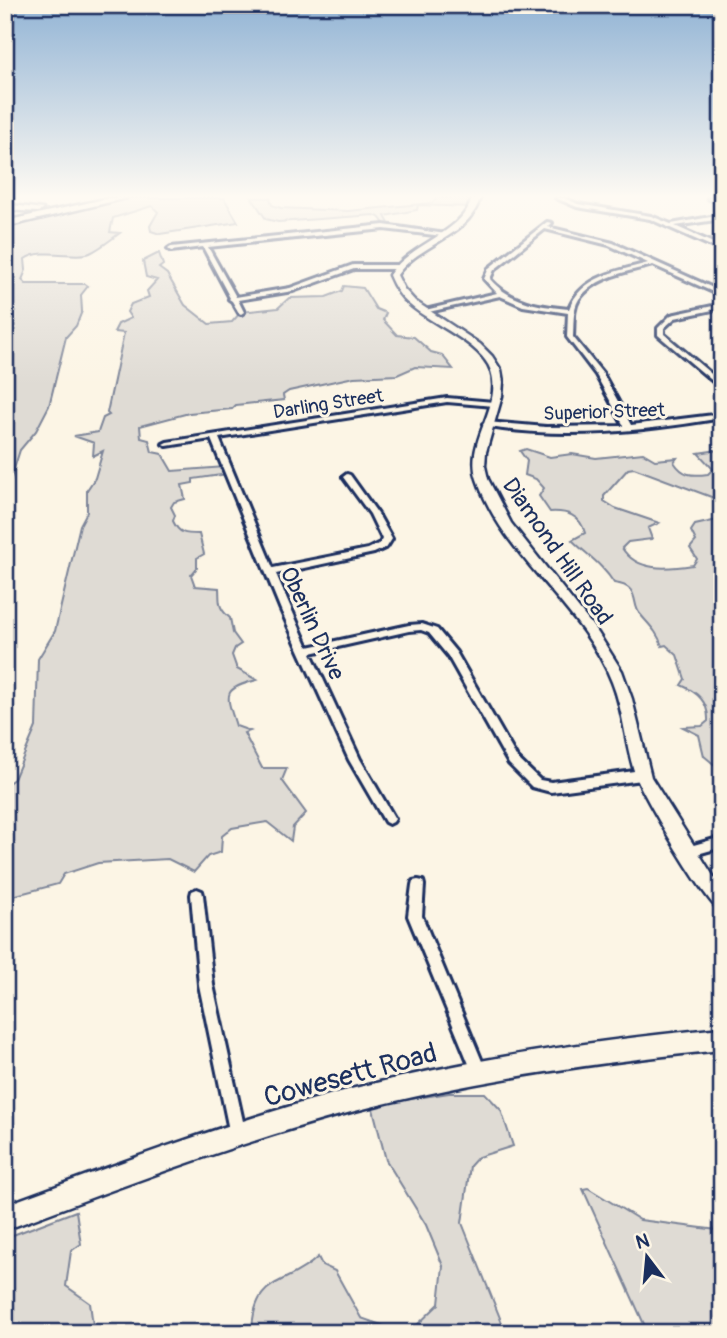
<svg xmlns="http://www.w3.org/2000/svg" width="727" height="1338" font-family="Pangolin,sans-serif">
<rect width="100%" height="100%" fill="#fcf5e5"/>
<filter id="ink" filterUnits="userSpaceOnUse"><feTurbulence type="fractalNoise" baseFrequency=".0143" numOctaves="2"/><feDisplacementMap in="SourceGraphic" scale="14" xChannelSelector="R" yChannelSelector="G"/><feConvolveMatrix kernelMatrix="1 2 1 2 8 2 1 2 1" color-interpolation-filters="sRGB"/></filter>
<g filter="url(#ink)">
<path fill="#dfdbd4" stroke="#7d8599" stroke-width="2" d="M 121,198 L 224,198 L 238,222 L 160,234 L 151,231 L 150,226 L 158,212 L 152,206 L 113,218 L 110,232 L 120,233 C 110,240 101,248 90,253 C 77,259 42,247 25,259 L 26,270 L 22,280 L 26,284 L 85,284 L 88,286 L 81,295 L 82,311 L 76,326 L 66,337 L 49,406 L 36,431 L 20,450 L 6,494 L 8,501 L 5,502 L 5,224 Z
M 252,198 L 270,198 L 272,205 L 281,208 L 348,211 L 432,203 L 436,198 L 476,198 L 473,207 L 418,205 L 417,210 L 385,216 L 391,227 L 387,227 L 379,217 L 374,215 L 278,222 L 266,219 Z
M 159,253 L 163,265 L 159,268 L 167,274 L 185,305 L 209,324 L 232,322 L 241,312 L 278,308 L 289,298 L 326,297 L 342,291 L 344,286 L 363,288 L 376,309 L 386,313 L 383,320 L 397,335 L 414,337 L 431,352 L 442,355 L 453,369 L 415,367 L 397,375 L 354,377 L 289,391 L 283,395 L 284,400 L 236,405 L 232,409 L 189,413 L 140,426 L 141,438 L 149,440 L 152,452 L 162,454 L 172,471 L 225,467 L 228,474 L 193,479 L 193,483 L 182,485 L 185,499 L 174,502 L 171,507 L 175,515 L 173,521 C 179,534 185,534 199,534 L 204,554 L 197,558 L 197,568 L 191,575 L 195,586 L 219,588 C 220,602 217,607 230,618 L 233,633 L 241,644 L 235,648 L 232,655 L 237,669 L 257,680 C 221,689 226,694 236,726 L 250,731 L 244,733 L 262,768 L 287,768 L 282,780 L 306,813 L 293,827 L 291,841 L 267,822 L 232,828 L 222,836 L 221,852 L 208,856 L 194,872 L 168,859 L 98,863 L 64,874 L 58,884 L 5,898 L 5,785 L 14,779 L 36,727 L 38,659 L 55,631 L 80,525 L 87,512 L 87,490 L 95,478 L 103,451 L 93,456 L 94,443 L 74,436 L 98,432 L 103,418 L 109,415 L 107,413 L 124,333 L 114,332 L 118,324 L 131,318 L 127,312 L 131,304 L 149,297 L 147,291 L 157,280 L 146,277 L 143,261 Z
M 722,444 L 722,501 L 634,468 L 628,469 L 604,496 L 604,501 L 615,508 L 659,523 L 648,528 L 652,539 L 628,542 L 622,548 C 637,572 667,569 693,565 L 697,559 L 690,548 L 696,541 L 691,531 L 695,525 L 722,519 L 722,539 L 717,542 L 722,553 L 722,688 L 717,694 L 722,705 L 722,771 L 704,756 L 699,735 L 683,727 L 702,726 L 708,721 C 709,702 697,692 681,685 L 685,679 L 677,655 L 666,645 L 662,646 C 657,631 649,625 640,614 C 631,604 641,586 614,583 C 603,565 587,555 572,540 L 585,533 C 580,515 567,511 550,512 L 539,496 L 544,488 L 536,479 L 525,475 L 527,461 L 520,451 L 526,449 L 550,457 L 572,454 L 596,458 L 643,453 L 655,460 L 677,458 L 674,462 C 683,476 692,476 708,474 L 713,469 L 698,453 L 718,450 Z
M 449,1093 L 485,1093 L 501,1110 L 513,1146 L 478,1157 L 470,1166 L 462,1223 L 506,1333 L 252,1331 C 254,1274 286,1288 318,1257 L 322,1265 L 335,1271 L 361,1318 L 390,1328 L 414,1328 L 439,1304 L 443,1266 L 426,1225 L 386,1160 L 372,1105 Z
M 588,1188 L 640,1220 L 717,1230 L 722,1242 L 722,1333 L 648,1333 L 583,1189 Z
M 76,1211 L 81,1244 L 71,1251 L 66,1286 L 90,1303 L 94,1333 L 5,1333 L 5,1238 Z"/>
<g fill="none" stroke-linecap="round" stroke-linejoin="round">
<g stroke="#1b2f5e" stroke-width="6">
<path id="minor" d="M 556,198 L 564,198 L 578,204 L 651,216 L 671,224 L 722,215 L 722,219 L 675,226 L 722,247 L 722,251 L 650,219 L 577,207 Z
M 708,198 L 722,199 L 722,203 L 709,199 Z
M 547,222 L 552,223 L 548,227 L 613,243 L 722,292 L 722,296 L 653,265 C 627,272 596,276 579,299 C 572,310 574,325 573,337 L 603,374 L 631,425 L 722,414 L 722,418 C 644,431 562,440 484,426 L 483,424 L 487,422 L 546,427 L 624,426 L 596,375 L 567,337 L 568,313 L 523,306 L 500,296 L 424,313 L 421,311 L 497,293 L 484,279 L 489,268 ZM 545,229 L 609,245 L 648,263 C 618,271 581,276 569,309 C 539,306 511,303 490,279 L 494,270 Z
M 384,225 L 446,234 L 443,236 L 384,229 L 208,247 L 236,297 L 290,288 L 353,265 L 397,265 L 400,267 L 397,269 L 354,269 L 293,291 L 238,300 L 244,312 L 241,314 L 239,313 L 232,301 L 229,299 L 230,298 L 203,247 L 171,251 L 168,249 L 171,247 Z
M 722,304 L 722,308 L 675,318 L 664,328 L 664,334 L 722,383 L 722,389 L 658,335 L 658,328 L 671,315 Z
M 447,398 L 494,402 L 498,404 L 494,406 L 447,402 L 219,438 L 273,568 L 368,549 L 380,543 L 382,539 L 370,514 L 343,477 L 347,474 L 350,475 L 378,514 L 392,539 L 387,547 L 374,553 L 276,574 L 308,647 L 409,625 L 422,624 L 437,629 L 456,652 L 517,758 L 540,780 L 551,782 L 642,770 L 646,772 L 648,775 L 646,778 L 642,780 L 551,792 L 532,787 L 509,764 L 448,656 L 429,633 L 421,630 L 409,631 L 311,653 L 360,759 L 395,819 L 393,822 L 389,824 L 385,822 L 349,760 L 281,610 L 211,439 L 167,446 L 163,444 L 167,442 Z
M 722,837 L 722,847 L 687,857 L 683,856 L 681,852 L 683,848 Z
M 418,880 L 423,881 L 424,885 L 422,916 L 486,1071 L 484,1076 L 479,1078 L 474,1076 L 408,916 L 412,885 L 413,881 Z
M 197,889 L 202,891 L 203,895 L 213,985 L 246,1135 L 244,1141 L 238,1143 L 232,1141 L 230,1135 L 199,985 L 191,895 L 192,891 Z"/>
</g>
<g stroke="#1b2f5e" stroke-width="5">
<path id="tertiary" d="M 472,198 L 480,198 C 469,238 419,243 397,275 L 404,289 L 415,301 L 480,344 L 492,356 L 501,370 L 503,382 L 502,396 L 486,452 L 485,466 L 488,479 L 511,523 L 598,633 L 622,671 L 632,699 L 651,777 L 722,890 L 722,912 C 709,908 641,793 635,774 C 625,744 624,712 612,682 C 583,607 502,556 477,479 C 464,442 503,407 491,371 C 482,343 432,325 410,305 C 400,297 394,287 389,275 C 412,242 462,234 472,198 Z"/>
</g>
<g stroke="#1b2f5e" stroke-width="5">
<path id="secondary" d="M 722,1028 L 722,1050 C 597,1062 473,1080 351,1112 C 233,1144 119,1187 5,1230 L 5,1205 C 119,1163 234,1120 351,1089 C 473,1058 597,1040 722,1028 Z"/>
</g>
<g stroke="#1b2f5e" stroke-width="5">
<path id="motorway" d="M 109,198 L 127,198 L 5,227 L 5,221 Z
M 5,204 L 43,209 L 38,212 L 5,210 Z"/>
</g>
<use href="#minor" fill="#fcf5e5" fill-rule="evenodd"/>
<use href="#tertiary" fill="#fcf5e5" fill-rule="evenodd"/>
<use href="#secondary" fill="#fcf5e5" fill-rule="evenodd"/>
<use href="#motorway" fill="#fcf5e5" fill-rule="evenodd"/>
</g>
</g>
<linearGradient id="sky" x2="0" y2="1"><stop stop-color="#92b4d5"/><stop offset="0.51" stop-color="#fefaf3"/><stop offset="1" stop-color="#fefaf3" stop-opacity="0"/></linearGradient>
<rect width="727" height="385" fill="url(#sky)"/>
<g text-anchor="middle" stroke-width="6" stroke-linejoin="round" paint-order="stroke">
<g font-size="19" fill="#1b2f5e" stroke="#fcf5e5">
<text transform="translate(328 403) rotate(-9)" y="7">Darling Street</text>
<text transform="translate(604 411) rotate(-2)" y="7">Superior Street</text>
</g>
<g font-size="23" fill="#1b2f5e" stroke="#fcf5e5">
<text transform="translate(558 551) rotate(55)" y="8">Diamond Hill Road</text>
<text transform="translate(313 623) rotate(65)" y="8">Oberlin Drive</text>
</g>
<g font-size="28" fill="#1b2f5e" stroke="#fcf5e5">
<text transform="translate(350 1074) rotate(-15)" y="10">Cowesett Road</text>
</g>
</g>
<rect width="727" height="1338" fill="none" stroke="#fcf5e5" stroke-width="28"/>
<rect x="14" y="14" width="699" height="1310" fill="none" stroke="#1b2f5e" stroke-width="2.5" filter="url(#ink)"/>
<g transform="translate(647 1257) rotate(344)" stroke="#fcf5e5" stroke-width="5" paint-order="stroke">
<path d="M0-5L12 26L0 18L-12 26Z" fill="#1b2f5e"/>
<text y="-10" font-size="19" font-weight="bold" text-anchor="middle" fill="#1b2f5e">N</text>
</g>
</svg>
